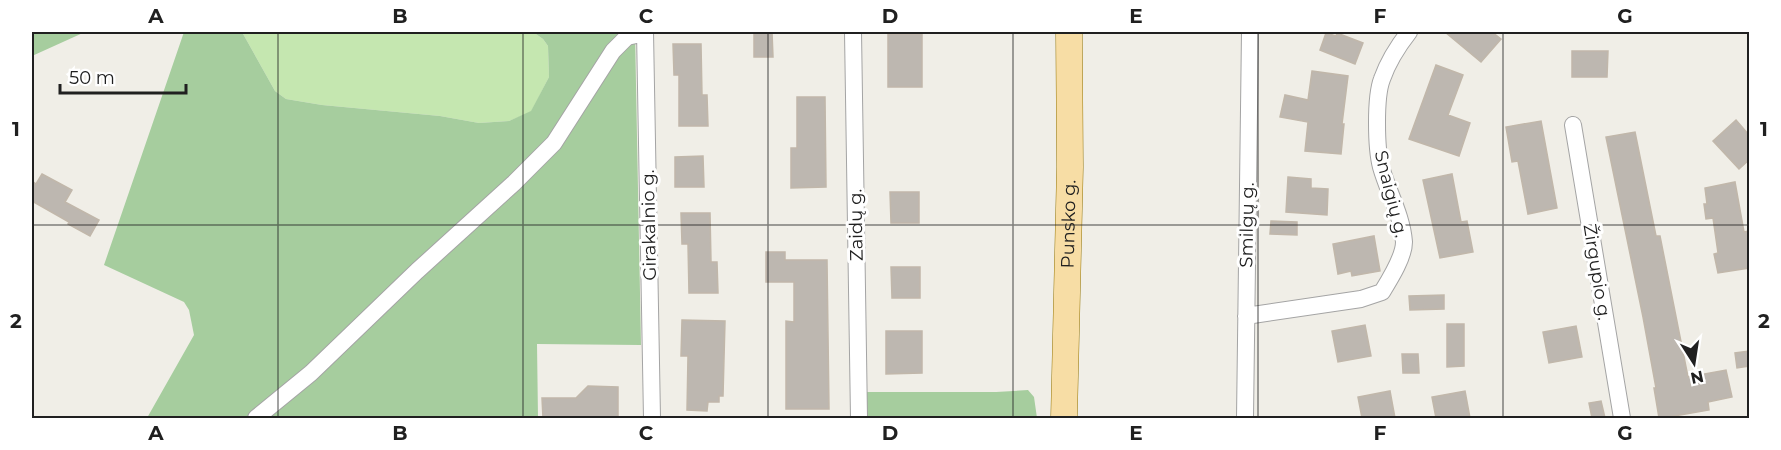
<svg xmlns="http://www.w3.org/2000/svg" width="1781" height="450" font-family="Montserrat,sans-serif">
<rect width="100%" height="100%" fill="#f0eee7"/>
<path fill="#c5e7b0" d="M 242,32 L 533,32 L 543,39 L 548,46 L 549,77 L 531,112 L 509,121 L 479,123 L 440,116 L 322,105 L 286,99 L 275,91 Z"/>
<path fill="#a6cd9e" d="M 32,32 L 85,32 L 32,56 Z
M 184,32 L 242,32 L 275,91 L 286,99 L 322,105 L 440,116 L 479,123 L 509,121 L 531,111 L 549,77 L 548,46 L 543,39 L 533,32 L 635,32 L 641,345 L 537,344 L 538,418 L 147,418 L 194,335 L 189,310 L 184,302 L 104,265 Z
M 1028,390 L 1034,397 L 1037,418 L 867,418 L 867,392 L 996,392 Z"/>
<path fill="#bdb7b0" stroke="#c1b7aa" stroke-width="1.5" d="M 754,32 L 772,32 L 773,57 L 754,57 Z
M 1445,32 L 1492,32 L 1501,39 L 1481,62 Z
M 1326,33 L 1336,36 L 1337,33 L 1363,43 L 1355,64 L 1320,50 Z
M 888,34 L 922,34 L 922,87 L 888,87 Z
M 673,44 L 701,44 L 702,95 L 707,95 L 708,126 L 679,126 L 679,75 L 674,75 Z
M 1572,51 L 1608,51 L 1607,77 L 1572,77 Z
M 1436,65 L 1463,75 L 1448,115 L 1470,123 L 1459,156 L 1409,139 Z
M 1312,71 L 1348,76 L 1342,124 L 1344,124 L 1341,154 L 1305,151 L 1308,122 L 1280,117 L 1285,95 L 1308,100 Z
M 797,97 L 825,97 L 826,187 L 791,188 L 791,148 L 797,148 Z
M 1736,120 L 1749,135 L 1749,160 L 1739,169 L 1713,141 Z
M 1541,121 L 1557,208 L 1528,214 L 1518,161 L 1512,162 L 1506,127 Z
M 1635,132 L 1656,236 L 1660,236 L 1688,377 L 1726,370 L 1732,397 L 1708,402 L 1709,410 L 1663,418 L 1659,418 L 1654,388 L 1656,388 L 1643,317 L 1606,137 Z
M 703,156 L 704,187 L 675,187 L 675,157 Z
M 42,174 L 72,190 L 65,202 L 99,220 L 90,236 L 68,224 L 69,222 L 32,201 L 32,181 L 36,184 Z
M 1452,174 L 1461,222 L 1467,221 L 1473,252 L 1440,258 L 1423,180 Z
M 1288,177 L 1311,179 L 1311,188 L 1328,189 L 1327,215 L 1286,212 Z
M 1735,182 L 1744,232 L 1749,231 L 1749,268 L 1718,273 L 1714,254 L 1718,253 L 1713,218 L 1706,219 L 1704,204 L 1707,204 L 1705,188 Z
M 890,192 L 919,192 L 919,223 L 891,223 Z
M 681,213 L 710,213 L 711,262 L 717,262 L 718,293 L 689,293 L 688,244 L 682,244 Z
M 1271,221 L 1297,222 L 1297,235 L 1270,234 Z
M 1374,236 L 1380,271 L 1352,276 L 1351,271 L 1338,274 L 1333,244 Z
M 766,252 L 785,252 L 785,260 L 827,260 L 829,409 L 786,409 L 786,321 L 794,322 L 794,282 L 766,282 Z
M 891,267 L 920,267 L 920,298 L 892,298 Z
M 1444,295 L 1444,309 L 1410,310 L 1409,296 Z
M 682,320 L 725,321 L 723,396 L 719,396 L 719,402 L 708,402 L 707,411 L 687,410 L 688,356 L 681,356 Z
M 1447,324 L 1464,324 L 1464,366 L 1447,367 Z
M 1365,325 L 1371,356 L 1338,362 L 1332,331 Z
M 1576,326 L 1582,357 L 1549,363 L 1543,332 Z
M 886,331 L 922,331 L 922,373 L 886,374 Z
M 1749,351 L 1749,366 L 1737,368 L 1735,353 Z
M 1402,354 L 1418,354 L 1419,373 L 1403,373 Z
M 588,386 L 618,387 L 618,418 L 543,418 L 542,398 L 576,398 Z
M 1390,391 L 1395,418 L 1362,418 L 1358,397 Z
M 1465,391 L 1470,418 L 1436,418 L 1432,397 Z
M 1601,401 L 1605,418 L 1592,418 L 1589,403 Z"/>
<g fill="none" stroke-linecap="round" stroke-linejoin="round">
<g stroke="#a4a4a4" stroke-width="18">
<path id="minor" d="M 645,32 L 652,418
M 853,32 L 859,418
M 1573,125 L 1622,418
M 1246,316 L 1361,299 L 1382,292 C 1390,279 1404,257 1404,242 C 1402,215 1388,192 1381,167 C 1376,148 1375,97 1382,79 C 1388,62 1398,46 1409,32
M 256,418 L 311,373 L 417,271 L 514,183 L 554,143 L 613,51 L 627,37 L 645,33
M 1245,418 L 1250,32"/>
</g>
<g stroke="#947608" stroke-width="27">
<g id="primary">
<path id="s1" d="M 1064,418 L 1070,167 L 1069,32"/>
</g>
</g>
<use href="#minor" stroke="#fff" stroke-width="16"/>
<use href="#primary" stroke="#f7dda5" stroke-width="26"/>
</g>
<path fill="none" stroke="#202020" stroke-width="1.5" stroke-opacity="0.55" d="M 278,32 L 278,418M 523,32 L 523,418M 768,32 L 768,418M 1013,32 L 1013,418M 1258,32 L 1258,418M 1503,32 L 1503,418M 32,225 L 1750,225"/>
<g text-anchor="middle" stroke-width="6" stroke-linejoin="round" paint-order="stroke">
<g font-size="18" fill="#202020" stroke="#fff">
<text transform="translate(1391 194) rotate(76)" y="6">Snaigių g.</text>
<text transform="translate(649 225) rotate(-91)" y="6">Girakalnio g.</text>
<text transform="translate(856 225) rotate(-91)" y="6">Zaidų g.</text>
<text dy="6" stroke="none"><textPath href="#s1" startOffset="194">Punsko g.</textPath></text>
<text transform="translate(1247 225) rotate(-89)" y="6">Smilgų g.</text>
<text transform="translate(1597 272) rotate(81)" y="6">Žirgupio g.</text>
</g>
</g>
<rect width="1781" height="450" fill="none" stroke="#ffffff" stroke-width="66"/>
<g transform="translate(1694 363) rotate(168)" stroke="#ffffff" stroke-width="4.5" paint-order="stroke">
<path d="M0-4.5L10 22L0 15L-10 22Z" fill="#202020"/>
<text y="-9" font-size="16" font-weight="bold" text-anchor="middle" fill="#202020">N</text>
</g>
<path d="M60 84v9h126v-9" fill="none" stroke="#202020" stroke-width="3"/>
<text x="69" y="84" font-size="18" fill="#202020" stroke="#ffffff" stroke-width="4.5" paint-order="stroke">50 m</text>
<rect x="33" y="33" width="1715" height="384" fill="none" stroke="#202020" stroke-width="2"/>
<g font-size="20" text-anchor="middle" font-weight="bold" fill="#202020">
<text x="156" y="23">A</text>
<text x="400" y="23">B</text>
<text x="646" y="23">C</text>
<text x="890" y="23">D</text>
<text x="1136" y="23">E</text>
<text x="1380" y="23">F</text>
<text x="1625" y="23">G</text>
<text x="16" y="136">1</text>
<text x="1764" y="136">1</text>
<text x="16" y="328">2</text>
<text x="1764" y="328">2</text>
<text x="156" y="440">A</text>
<text x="400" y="440">B</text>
<text x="646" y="440">C</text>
<text x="890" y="440">D</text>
<text x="1136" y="440">E</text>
<text x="1380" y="440">F</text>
<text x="1625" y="440">G</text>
</g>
</svg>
